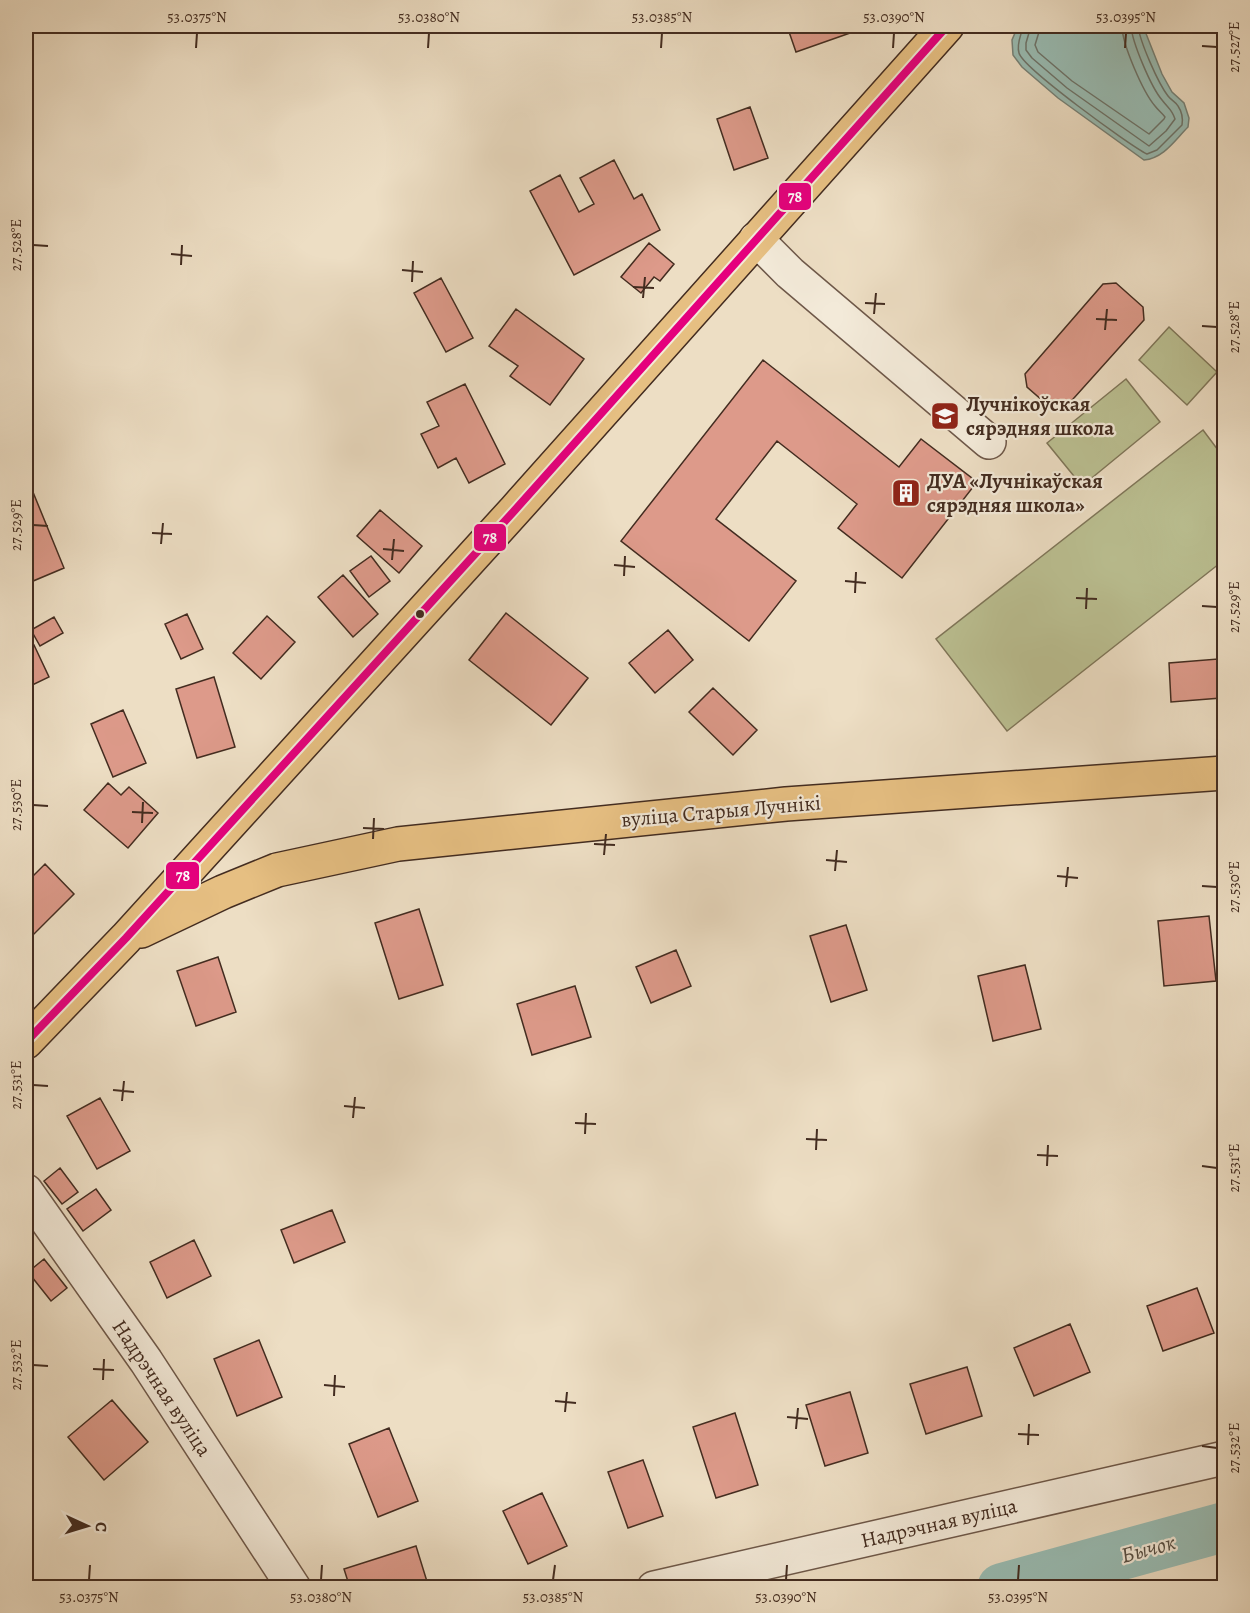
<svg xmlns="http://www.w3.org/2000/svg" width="1250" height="1613" font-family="Alegreya,serif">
<rect width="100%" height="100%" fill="#eddec4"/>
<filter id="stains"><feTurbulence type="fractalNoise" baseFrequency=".00333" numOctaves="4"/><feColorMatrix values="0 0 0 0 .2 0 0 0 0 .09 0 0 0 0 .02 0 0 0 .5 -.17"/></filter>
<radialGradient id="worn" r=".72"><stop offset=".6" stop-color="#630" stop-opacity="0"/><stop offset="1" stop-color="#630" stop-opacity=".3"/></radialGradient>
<path fill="#bbc092" stroke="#7f7659" stroke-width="1.5" d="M 1169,327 L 1217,372 L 1187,405 L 1139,360 Z
M 1126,379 L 1160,422 L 1082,486 L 1047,443 Z
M 1203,430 L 1224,458 L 1224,560 L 1007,731 L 936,639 Z"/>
<path fill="#99bcb3" stroke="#778278" stroke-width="1.5" d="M 1018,26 L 1143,26 L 1162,74 L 1172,92 L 1184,103 L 1189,118 L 1188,127 C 1175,140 1164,158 1144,160 L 1058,98 L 1022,67 L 1013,55 L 1012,40 Z"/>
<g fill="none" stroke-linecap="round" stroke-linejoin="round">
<path stroke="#6e746a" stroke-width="1.5" d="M 1023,26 C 1022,34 1016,43 1019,53 C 1023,68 1129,145 1147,154 L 1157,150 L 1182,125 C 1183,119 1182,112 1178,106 C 1176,102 1171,100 1168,96 C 1158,83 1140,42 1138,26
M 1031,26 L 1026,43 L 1026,50 L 1032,58 L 1067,88 L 1149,146 L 1166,131 L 1175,119 C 1172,109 1168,108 1162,100 C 1151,87 1132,42 1131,26
M 1040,26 L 1039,32 L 1035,45 L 1038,52 L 1072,81 L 1149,134 L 1164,119 L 1165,117 C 1162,113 1158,110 1155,106 C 1143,92 1122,44 1122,26"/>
<path stroke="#99bcb3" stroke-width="50" d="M 1002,1588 L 1224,1527"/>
</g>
<path fill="#dd9a8a" stroke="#432c20" stroke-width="1.5" d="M 787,26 L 870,26 L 796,52 Z
M 750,107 L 768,158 L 734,170 L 717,119 Z
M 614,160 L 634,199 L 642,194 L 660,230 L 574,275 L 530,191 L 560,175 L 579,212 L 594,204 L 580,178 Z
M 649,243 L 674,264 L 660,281 L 654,277 L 641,293 L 621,277 Z
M 441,278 L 473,338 L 446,352 L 414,293 Z
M 1116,283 L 1143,307 L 1144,320 L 1065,408 L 1051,408 L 1027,387 L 1025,374 L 1103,284 Z
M 516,309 L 584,359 L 550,405 L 510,376 L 518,366 L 489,346 Z
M 763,360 L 899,467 L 921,439 L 977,482 L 902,578 L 838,528 L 857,504 L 777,441 L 716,519 L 796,581 L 749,641 L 621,541 Z
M 465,384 L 505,464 L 469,483 L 456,458 L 438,468 L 421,434 L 439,426 L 427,402 Z
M 26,475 L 64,568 L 26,584 Z
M 380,510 L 422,546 L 399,573 L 357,536 Z
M 371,556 L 390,581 L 369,597 L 350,571 Z
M 343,575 L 378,614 L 353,637 L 318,597 Z
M 506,613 L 588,678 L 551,725 L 469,660 Z
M 187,614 L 203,649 L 181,659 L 165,624 Z
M 267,616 L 295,642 L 261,679 L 233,653 Z
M 54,617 L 63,633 L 40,646 L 31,630 Z
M 668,630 L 693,660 L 655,693 L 629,663 Z
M 34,645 L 49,677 L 26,688 L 26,649 Z
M 1218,659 L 1221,698 L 1171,702 L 1169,663 Z
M 214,677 L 235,747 L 197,758 L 176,689 Z
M 713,688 L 757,730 L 733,755 L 689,712 Z
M 123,710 L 146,763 L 113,777 L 91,724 Z
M 108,783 L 121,795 L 129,787 L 158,813 L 128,848 L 84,810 Z
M 45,864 L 74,894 L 34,934 L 26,925 L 26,883 Z
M 419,909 L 443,985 L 399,999 L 375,923 Z
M 1209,916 L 1216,981 L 1164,986 L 1158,921 Z
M 846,925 L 867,990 L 831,1002 L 810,936 Z
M 676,950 L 691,986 L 651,1003 L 636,967 Z
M 218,957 L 236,1012 L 196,1026 L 177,971 Z
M 1025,965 L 1041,1029 L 993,1041 L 978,976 Z
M 575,986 L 591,1037 L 532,1055 L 517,1004 Z
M 100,1098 L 130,1151 L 97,1169 L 67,1116 Z
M 60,1168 L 78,1192 L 62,1204 L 44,1181 Z
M 96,1189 L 111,1210 L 83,1231 L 67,1209 Z
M 332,1210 L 345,1242 L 294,1263 L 281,1230 Z
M 194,1240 L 211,1276 L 167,1298 L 150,1262 Z
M 44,1259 L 67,1288 L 51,1301 L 28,1272 Z
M 1197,1288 L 1214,1333 L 1163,1351 L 1147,1306 Z
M 1070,1324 L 1090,1372 L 1034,1396 L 1014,1348 Z
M 259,1340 L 282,1397 L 237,1416 L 214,1359 Z
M 967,1367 L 982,1416 L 926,1434 L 910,1384 Z
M 850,1392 L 868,1453 L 825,1466 L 806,1405 Z
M 112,1400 L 148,1442 L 104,1480 L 68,1437 Z
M 735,1413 L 758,1485 L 716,1498 L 693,1427 Z
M 389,1428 L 418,1501 L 378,1517 L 349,1444 Z
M 643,1460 L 663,1516 L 628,1528 L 608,1472 Z
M 542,1493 L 567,1546 L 528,1564 L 503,1511 Z
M 416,1546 L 429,1588 L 350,1588 L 344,1569 Z"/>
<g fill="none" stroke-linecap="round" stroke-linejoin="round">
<g stroke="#6e5849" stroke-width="36">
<path id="minor" d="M 756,239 L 790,273 L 989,442
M 26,1191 L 146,1361 L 294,1588
M 654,1588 L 1224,1458"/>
</g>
<g stroke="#432c20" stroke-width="36">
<path id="major" d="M 141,931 L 223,892 L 277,870 L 398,844 L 786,804 L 1224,773
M 26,1042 L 126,938 L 515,510 L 947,26"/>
</g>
<use href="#minor" stroke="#f3ead9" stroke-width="33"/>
<use href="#major" stroke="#e6bf82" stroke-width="33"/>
<g stroke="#f3ead9" stroke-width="12">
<path id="bus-1" d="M 26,1042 L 126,938 L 515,510 L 947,26"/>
</g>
<use href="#bus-1" stroke="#e5007d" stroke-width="8"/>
</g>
<path fill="none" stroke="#432c20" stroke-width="2" d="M 1202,46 L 1217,47M 196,48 L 197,33M 428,48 L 429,33M 661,48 L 662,33M 893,48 L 894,33M 1125,48 L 1126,33M 33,245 L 48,246M 171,254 L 192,256M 181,265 L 182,245M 402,270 L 423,272M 412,282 L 413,261M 633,287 L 654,288M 643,298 L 645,277M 865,303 L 885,304M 874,314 L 876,293M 1096,319 L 1117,320M 1202,326 L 1217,327M 1105,330 L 1107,309M 33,525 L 48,526M 152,533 L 172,534M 161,544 L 163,523M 383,549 L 404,551M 392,560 L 394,539M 614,565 L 635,567M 624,576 L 625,556M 845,581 L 866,583M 855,593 L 856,572M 1076,598 L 1097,599M 1202,606 L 1217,607M 1086,609 L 1087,588M 33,805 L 48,806M 132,812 L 153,813M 142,823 L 143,802M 363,828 L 384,829M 373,839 L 374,818M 594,844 L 615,845M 604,855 L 606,834M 826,860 L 847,862M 835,871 L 837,850M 1057,876 L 1078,878M 1202,886 L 1217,887M 1066,887 L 1068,867M 33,1085 L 48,1086M 113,1090 L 134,1092M 122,1101 L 124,1081M 344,1106 L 365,1108M 353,1118 L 355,1097M 575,1123 L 596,1124M 585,1134 L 586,1113M 806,1139 L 827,1140M 816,1150 L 817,1129M 1037,1155 L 1058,1156M 1047,1166 L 1048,1145M 1202,1166 L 1217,1168M 33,1365 L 48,1366M 93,1369 L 114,1370M 103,1380 L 104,1359M 324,1385 L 345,1387M 334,1396 L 335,1375M 555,1401 L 576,1403M 565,1412 L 567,1392M 787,1417 L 808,1419M 796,1429 L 798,1408M 1018,1434 L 1039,1435M 1028,1445 L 1029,1424M 1202,1446 L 1217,1448M 89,1580 L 90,1565M 321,1580 L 322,1565M 553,1580 L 555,1565M 786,1580 L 787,1565M 1018,1580 L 1019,1565"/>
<defs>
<g id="school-square" transform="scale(1.5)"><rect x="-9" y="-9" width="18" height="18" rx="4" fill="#8f2418" stroke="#f3ead9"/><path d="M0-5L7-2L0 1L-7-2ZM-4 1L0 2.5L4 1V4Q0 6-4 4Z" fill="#fff"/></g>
<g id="building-square" transform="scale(1.5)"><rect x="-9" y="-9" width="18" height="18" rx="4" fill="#8f2418" stroke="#f3ead9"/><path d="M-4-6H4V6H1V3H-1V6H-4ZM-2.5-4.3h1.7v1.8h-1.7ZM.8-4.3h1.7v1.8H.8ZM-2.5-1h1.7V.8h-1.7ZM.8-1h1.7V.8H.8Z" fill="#fff"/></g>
</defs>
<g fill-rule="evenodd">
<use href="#school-square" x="945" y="416"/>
<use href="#building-square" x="906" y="493"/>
</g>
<circle fill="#432c20" stroke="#f3ead9" stroke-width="2" cx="420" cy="614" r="5"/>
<g text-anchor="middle" stroke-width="4.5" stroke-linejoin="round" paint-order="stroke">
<g font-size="21" font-weight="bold" fill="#432c20" stroke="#f3ead9" text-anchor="start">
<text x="966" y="411">Лучнікоўская<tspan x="966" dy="24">сярэдняя школа</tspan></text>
<text x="927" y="488">ДУА «Лучнікаўская<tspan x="927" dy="24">сярэдняя школа»</tspan></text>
</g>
<g font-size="21" fill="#432c20" stroke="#f3ead9">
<text transform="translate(721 811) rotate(-5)" y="7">вуліца Старыя Лучнікі</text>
<text transform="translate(162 1388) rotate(56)" y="7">Надрэчная вуліца</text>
<text transform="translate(939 1523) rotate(-13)" y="7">Надрэчная вуліца</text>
</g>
<g font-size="22" font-style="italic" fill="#585045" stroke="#f3ead9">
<text transform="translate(1148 1548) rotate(-15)" y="8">Бычок</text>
</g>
</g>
<g stroke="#f3ead9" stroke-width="2">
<rect x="778" y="182" width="34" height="29" rx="6" fill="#e5007d"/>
<rect x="473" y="523" width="34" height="29" rx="6" fill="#e5007d"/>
<rect x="165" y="861" width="35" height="29" rx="6" fill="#e5007d"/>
</g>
<g font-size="16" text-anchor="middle" font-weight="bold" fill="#fff">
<text x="795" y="202">78</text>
<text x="490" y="543">78</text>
<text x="183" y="881">78</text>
</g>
<rect width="1250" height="1613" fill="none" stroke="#eddec4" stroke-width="66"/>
<g transform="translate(87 1526) rotate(94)" stroke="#f3ead9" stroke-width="4.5" paint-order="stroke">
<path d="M0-4.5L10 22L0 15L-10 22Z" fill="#432c20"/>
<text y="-9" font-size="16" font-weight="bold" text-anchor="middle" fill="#432c20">С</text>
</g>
<rect x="33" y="33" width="1184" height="1547" fill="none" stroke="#432c20" stroke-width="2"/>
<g font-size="15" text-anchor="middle" fill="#432c20">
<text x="197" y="22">53.0375°N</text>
<text x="429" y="22">53.0380°N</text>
<text x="662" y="22">53.0385°N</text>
<text x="894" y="22">53.0390°N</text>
<text x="1126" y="22">53.0395°N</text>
<text transform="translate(1234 47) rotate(-90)" y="5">27.527°E</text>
<text transform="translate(16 245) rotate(-90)" y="5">27.528°E</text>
<text transform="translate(1234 327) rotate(-90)" y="5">27.528°E</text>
<text transform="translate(16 525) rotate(-90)" y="5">27.529°E</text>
<text transform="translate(1234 607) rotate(-90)" y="5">27.529°E</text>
<text transform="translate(16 805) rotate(-90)" y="5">27.530°E</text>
<text transform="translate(1234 887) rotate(-90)" y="5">27.530°E</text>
<text transform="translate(16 1085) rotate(-90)" y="5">27.531°E</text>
<text transform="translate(1234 1168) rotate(-90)" y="5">27.531°E</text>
<text transform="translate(16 1365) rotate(-90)" y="5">27.532°E</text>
<text transform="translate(1234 1448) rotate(-90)" y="5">27.532°E</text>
<text x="89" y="1602">53.0375°N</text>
<text x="321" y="1602">53.0380°N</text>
<text x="553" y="1602">53.0385°N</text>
<text x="786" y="1602">53.0390°N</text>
<text x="1018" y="1602">53.0395°N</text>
</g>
<rect width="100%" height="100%" filter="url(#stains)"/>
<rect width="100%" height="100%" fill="url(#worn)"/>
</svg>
